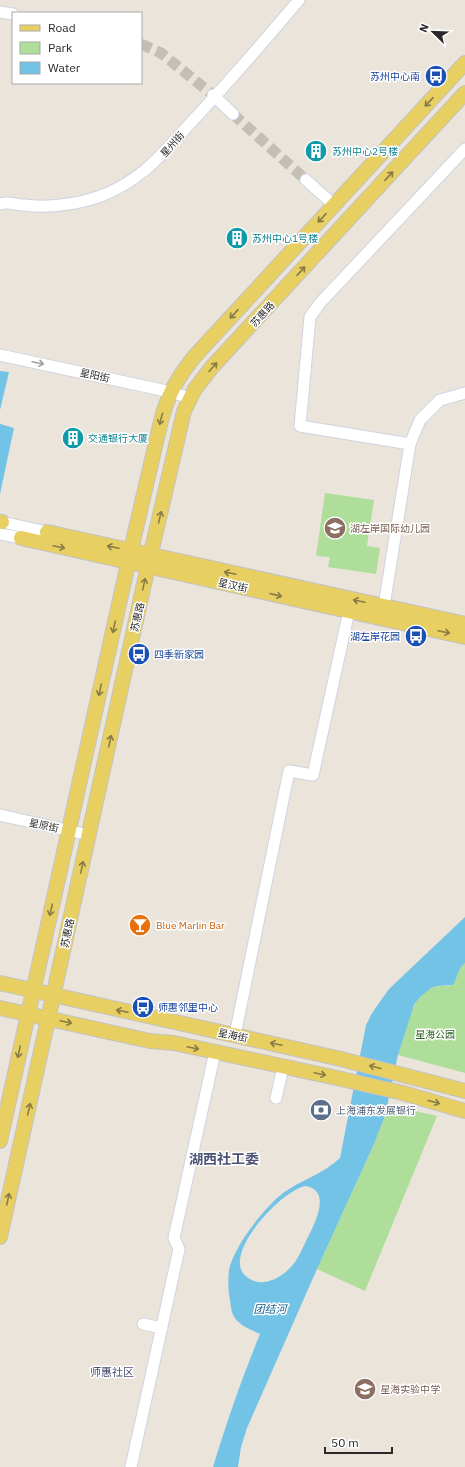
<svg xmlns="http://www.w3.org/2000/svg" width="465" height="1467" font-family="'IBM Plex Sans','Noto Sans SC',sans-serif">
<rect width="100%" height="100%" fill="#eae4db"/>
<path fill="#aede9a" d="M 325,493 L 374,500 L 367,546 L 380,548 L 376,574 L 328,567 L 330,557 L 316,556 Z
M 465,963 L 465,1073 L 398,1055 C 405,1034 410,995 434,987 C 440,985 447,987 453,985 C 458,978 457,969 465,963 Z
M 388,1105 L 437,1116 L 365,1291 L 317,1269 L 374,1144 L 385,1116 Z"/>
<path fill="#73c3e7" fill-rule="evenodd" d="M 0,371 L 9,372 L 0,410 Z
M 0,424 L 14,428 L 0,494 Z
M 465,917 L 465,963 C 457,969 458,978 453,985 L 437,986 L 431,988 L 420,997 L 414,1005 L 398,1055 L 385,1116 L 374,1144 L 317,1269 L 247,1428 L 241,1447 L 238,1467 L 213,1467 C 227,1421 242,1378 260,1334 C 252,1330 240,1326 235,1318 C 231,1313 231,1306 230,1300 C 228,1291 228,1280 229,1270 C 234,1246 264,1208 283,1193 C 301,1180 323,1174 340,1158 L 366,1025 L 372,1013 L 389,989 ZM 305,1186 C 333,1190 314,1225 307,1239 C 302,1249 298,1260 290,1268 C 283,1275 274,1281 264,1282 C 258,1283 252,1281 247,1277 C 219,1256 281,1191 305,1186 Z"/>
<g fill="none" stroke-linecap="round" stroke-linejoin="round">
<path stroke="#c3bfb7" stroke-width="11" stroke-dasharray="11 5.5" stroke-linecap="butt" d="M 141,44 L 161,53 L 213,95
M 233,114 L 306,180"/>
<g stroke="#d1d3e1" stroke-width="13">
<path id="minor" d="M 0,12 L 13,14
M 213,95 L 233,114
M 306,180 L 334,205
M 0,204 C 7,201 16,205 23,205 C 49,208 74,205 98,197 C 145,180 165,150 197,116 C 232,78 266,39 299,0
M 0,355 L 171,392 L 190,398
M 410,444 L 300,426 L 310,317 L 320,303 L 465,149
M 2,522 L 47,532
M 0,534 L 21,538
M 384,606 L 410,444 L 420,420 L 440,400 L 465,393
M 0,815 L 89,835
M 235,1035 L 289,771 L 313,775 L 349,611
M 276,1098 L 283,1067
M 143,1324 L 162,1328
M 131,1467 L 179,1249 L 174,1238 L 215,1052"/>
</g>
<g stroke="#c3c3c3" stroke-width="16">
<path id="major" d="M 0,522 L 2,522
M 47,532 L 465,624
M 21,538 L 465,637
M 0,983 L 341,1059 L 465,1091
M 0,1008 L 150,1041 L 174,1043 L 337,1078 L 403,1093 L 465,1111
M 0,1141 L 131,550 L 160,425 C 167,396 176,380 194,357 L 465,63
M 0,1237 L 148,566 L 184,411 L 195,389 L 212,367 L 465,93"/>
</g>
<use href="#minor" stroke="#fff" stroke-width="11"/>
<use href="#major" stroke="#e8cf62" stroke-width="14"/>
</g>
<defs><path id="oneway-shaft" d="M-6 0H5M1.5-3L5.5 0L1.5 3" fill="none" stroke-width="1.6" stroke-linecap="round" stroke-linejoin="round"/></defs>
<g stroke="#887c46">
<use href="#oneway-shaft" transform="translate(429 102) rotate(133)"/>
<use href="#oneway-shaft" transform="translate(389 176) rotate(-47)"/>
<use href="#oneway-shaft" transform="translate(322 218) rotate(133)"/>
<use href="#oneway-shaft" transform="translate(301 271) rotate(-47)"/>
<use href="#oneway-shaft" transform="translate(234 314) rotate(133)"/>
<use href="#oneway-shaft" transform="translate(213 367) rotate(-48)"/>
<use href="#oneway-shaft" transform="translate(161 419) rotate(105)"/>
<use href="#oneway-shaft" transform="translate(160 517) rotate(-77)"/>
<use href="#oneway-shaft" transform="translate(59 547) rotate(12)"/>
<use href="#oneway-shaft" transform="translate(113 547) rotate(-168)"/>
<use href="#oneway-shaft" transform="translate(230 573) rotate(-168)"/>
<use href="#oneway-shaft" transform="translate(144 584) rotate(-77)"/>
<use href="#oneway-shaft" transform="translate(276 595) rotate(13)"/>
<use href="#oneway-shaft" transform="translate(359 601) rotate(-168)"/>
<use href="#oneway-shaft" transform="translate(114 627) rotate(102)"/>
<use href="#oneway-shaft" transform="translate(444 632) rotate(12)"/>
<use href="#oneway-shaft" transform="translate(100 690) rotate(102)"/>
<use href="#oneway-shaft" transform="translate(110 741) rotate(-78)"/>
<use href="#oneway-shaft" transform="translate(82 867) rotate(-78)"/>
<use href="#oneway-shaft" transform="translate(51 910) rotate(103)"/>
<use href="#oneway-shaft" transform="translate(122 1011) rotate(-168)"/>
<use href="#oneway-shaft" transform="translate(66 1022) rotate(12)"/>
<use href="#oneway-shaft" transform="translate(276 1044) rotate(-168)"/>
<use href="#oneway-shaft" transform="translate(193 1048) rotate(12)"/>
<use href="#oneway-shaft" transform="translate(19 1052) rotate(102)"/>
<use href="#oneway-shaft" transform="translate(375 1067) rotate(-166)"/>
<use href="#oneway-shaft" transform="translate(320 1074) rotate(12)"/>
<use href="#oneway-shaft" transform="translate(434 1102) rotate(15)"/>
<use href="#oneway-shaft" transform="translate(29 1109) rotate(-77)"/>
<use href="#oneway-shaft" transform="translate(8 1199) rotate(-78)"/>
</g>
<use stroke="#9f9f9f" href="#oneway-shaft" transform="translate(38 363) rotate(12)"/>
<defs>
<g id="bus-disc" transform="scale(1.15)"><circle r="9.5" fill="#1a4fb4" stroke="#fff"/><path d="M-5-6H5V4H4V6H2V4H-2V6H-4V4H-5ZM-3.5-4V0h7V-4ZM-3.5 1.2v1.5H-2V1.2ZM2 1.2v1.5H3.5V1.2Z" fill="#fff"/></g>
<g id="building-disc" transform="scale(1.15)"><circle r="9.5" fill="#0f9aa8" stroke="#fff"/><path d="M-4-6H4V6H1V3H-1V6H-4ZM-2.5-4.3h1.7v1.8h-1.7ZM.8-4.3h1.7v1.8H.8ZM-2.5-1h1.7V.8h-1.7ZM.8-1h1.7V.8H.8Z" fill="#fff"/></g>
<g id="school-disc" transform="scale(1.15)"><circle r="9.5" fill="#8d6e63" stroke="#fff"/><path d="M0-5L7-2L0 1L-7-2ZM-4 1L0 2.5L4 1V4Q0 6-4 4Z" fill="#fff"/></g>
<g id="bar-disc" transform="scale(1.15)"><circle r="9.5" fill="#e8710a" stroke="#fff"/><path d="M-6-5H6L.8 .8V4.5H3.5V6h-7V4.5H-.8V.8Z" fill="#fff"/></g>
<g id="bank-disc" transform="scale(1.15)"><circle r="9.5" fill="#5c6f8a" stroke="#fff"/><path d="M-6-4H6V4H-6ZM0-2.3a2.3 2.3 0 1 0 0 4.6a2.3 2.3 0 1 0 0-4.6Z" fill="#fff"/></g>
</defs>
<g fill-rule="evenodd">
<use href="#bus-disc" x="436" y="76"/>
<use href="#building-disc" x="316" y="151"/>
<use href="#building-disc" x="237" y="238"/>
<use href="#building-disc" x="73" y="438"/>
<use href="#school-disc" x="335" y="528"/>
<use href="#bus-disc" x="416" y="636"/>
<use href="#bus-disc" x="139" y="654"/>
<use href="#bar-disc" x="140" y="925"/>
<use href="#bus-disc" x="143" y="1007"/>
<use href="#bank-disc" x="321" y="1110"/>
<use href="#school-disc" x="365" y="1389"/>
</g>
<g text-anchor="middle" stroke-width="3" stroke-linejoin="round" paint-order="stroke">
<g font-size="10" fill="#164399" stroke="#fff" text-anchor="end">
<text x="420" y="80">苏州中心南</text>
<text x="400" y="640">湖左岸花园</text>
<text x="154" y="658" text-anchor="start">四季新家园</text>
<text x="158" y="1011" text-anchor="start">师惠邻里中心</text>
</g>
<g font-size="10" fill="#292929" stroke="#fff">
<text transform="translate(172 144) rotate(-48)" y="4">星州街</text>
<text transform="translate(262 314) rotate(-47)" y="4">苏惠路</text>
<text transform="translate(95 375) rotate(12)" y="4">星阳街</text>
<text transform="translate(233 585) rotate(13)" y="4">星汉街</text>
<text transform="translate(137 617) rotate(-77)" y="4">苏惠路</text>
<text transform="translate(44 825) rotate(12)" y="4">星原街</text>
<text transform="translate(67 933) rotate(-78)" y="4">苏惠路</text>
<text transform="translate(233 1035) rotate(12)" y="4">星海街</text>
</g>
<g font-size="10" fill="#0d838f" stroke="#fff" text-anchor="start">
<text x="332" y="155">苏州中心2号楼</text>
<text x="252" y="242">苏州中心1号楼</text>
<text x="88" y="442">交通银行大厦</text>
</g>
<g font-size="10" fill="#785e54" stroke="#fff" text-anchor="start">
<text x="350" y="532">湖左岸国际幼儿园</text>
<text x="380" y="1393">星海实验中学</text>
</g>
<g font-size="10" fill="#c56008" stroke="#fff" text-anchor="start">
<text x="156" y="929">Blue Marlin Bar</text>
</g>
<g font-size="10" fill="#28611d" stroke="#fff">
<text x="435" y="1038">星海公园</text>
</g>
<g font-size="10" fill="#4e5e75" stroke="#fff" text-anchor="start">
<text x="336" y="1114">上海浦东发展银行</text>
</g>
<g font-size="11" font-style="italic" fill="#156091" stroke="#fff">
<text x="270" y="1313">团结河</text>
</g>
<g font-size="11" fill="#4c5276" stroke="#fff">
<text x="112" y="1376">师惠社区</text>
</g>
<g font-size="14" font-weight="bold" fill="#4c5276" stroke="#fff">
<text x="224" y="1164">湖西社工委</text>
</g>
</g>
<rect x="12" y="12" width="130" height="72" fill="#ffffff" stroke="#a9a9a9"/>
<rect x="20" y="25" width="20" height="6" fill="#e8cf62" stroke="#a9a9a9"/>
<text x="48" y="32" font-size="12" fill="#292929">Road</text>
<rect x="20" y="42" width="20" height="12" fill="#aede9a" stroke="#a9a9a9"/>
<text x="48" y="52" font-size="12" fill="#292929">Park</text>
<rect x="20" y="62" width="20" height="12" fill="#73c3e7" stroke="#a9a9a9"/>
<text x="48" y="72" font-size="12" fill="#292929">Water</text>
<g transform="translate(433 32) rotate(293)" stroke="#ffffff" stroke-width="3" paint-order="stroke">
<path d="M0-3L7 15L0 10L-7 15Z" fill="#292929"/>
<text y="-6" font-size="11" font-weight="bold" text-anchor="middle" fill="#292929">N</text>
</g>
<path d="M325 1447v6h67v-6" fill="none" stroke="#292929" stroke-width="2"/>
<text x="331" y="1447" font-size="12" fill="#292929" stroke="#ffffff" stroke-width="3" paint-order="stroke">50 m</text>
</svg>
